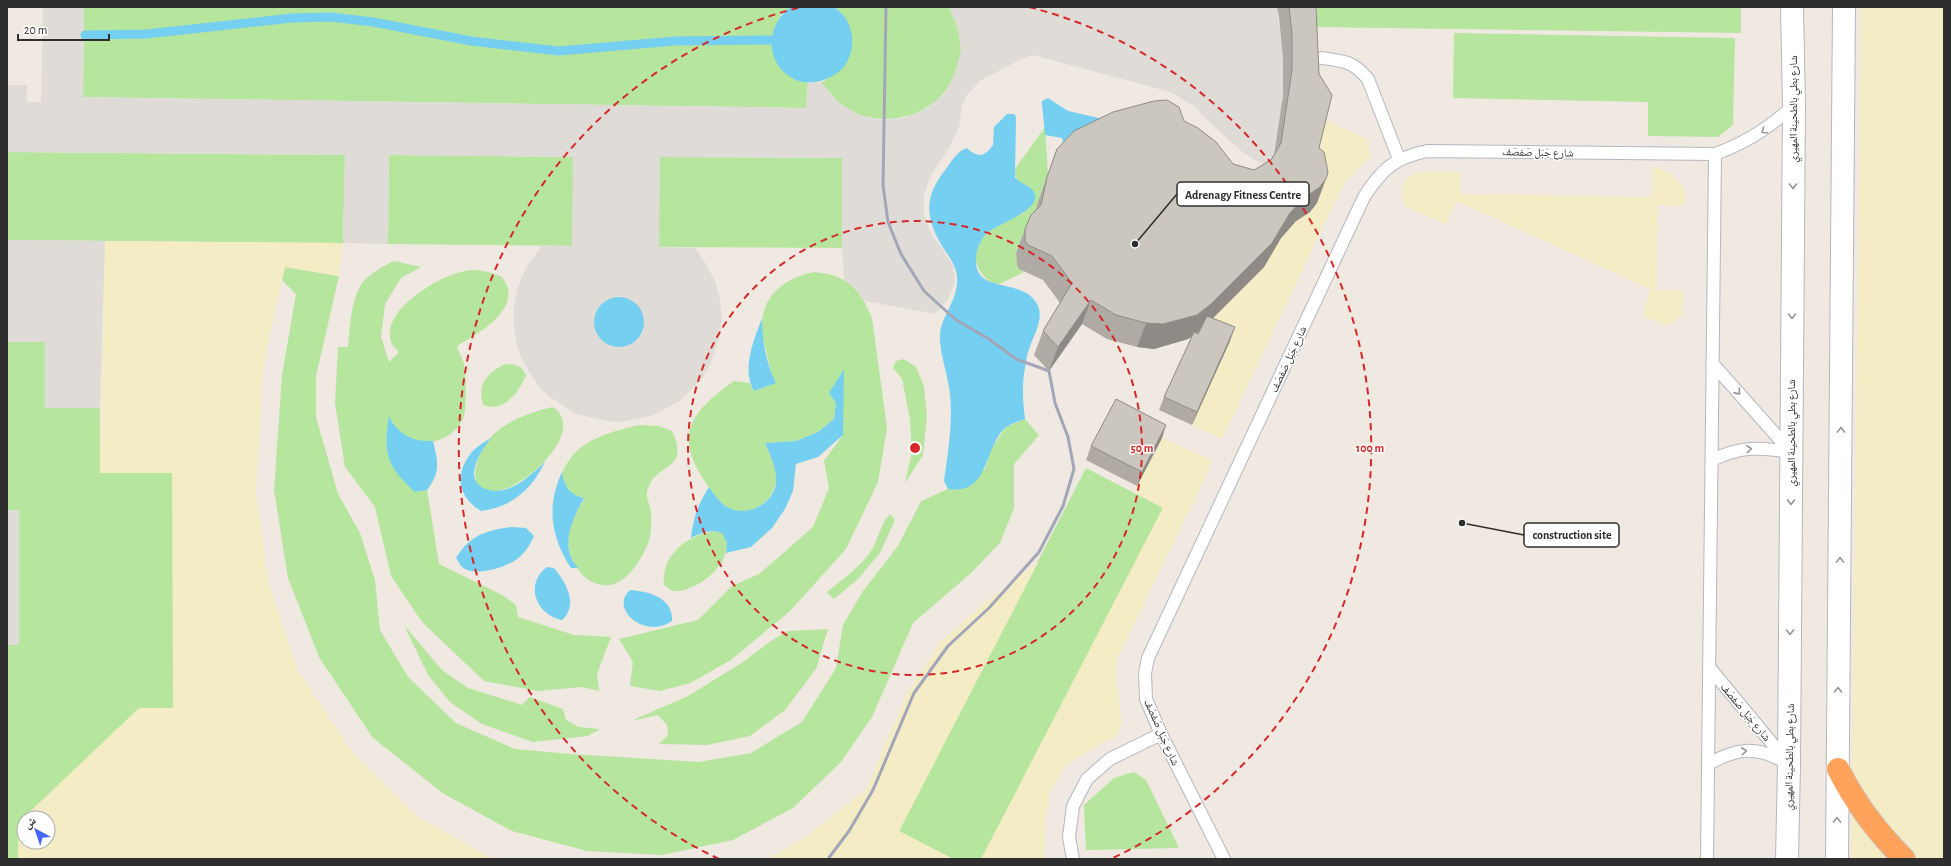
<svg xmlns="http://www.w3.org/2000/svg" width="1951" height="866" font-family="'Alegreya Sans','Noto Naskh Arabic',sans-serif">
<rect width="100%" height="100%" fill="#efe9e1"/>
<path fill="#b6e59e" d="M 84,7 L 790,7 L 780,15 L 801,81 L 808,83 L 806,108 L 83,97 Z
M 834,7 L 949,7 C 955,21 962,35 961,51 C 957,102 906,130 860,115 C 844,110 830,95 821,82 L 826,80 L 841,12 Z
M 1317,7 L 1741,7 L 1741,33 L 1317,27 Z
M 1454,33 L 1735,38 L 1733,125 L 1718,137 L 1648,136 L 1648,102 L 1453,98 Z
M 1045,127 L 1048,173 L 1032,229 L 1018,245 L 1016,253 L 1017,265 L 1024,272 L 997,285 C 974,275 968,250 987,233 C 997,223 1010,218 1023,214 L 1029,187 C 1019,183 1015,180 1015,169 Z
M 7,152 L 345,155 L 343,243 L 7,240 Z
M 389,155 L 574,157 L 572,246 L 388,244 Z
M 659,157 L 842,158 L 842,248 L 659,247 Z
M 394,261 L 421,267 L 401,278 L 385,304 L 381,337 L 389,362 L 399,352 C 396,349 392,345 391,342 C 380,309 445,271 473,270 C 483,270 493,273 502,277 C 504,281 507,285 508,289 C 513,315 475,335 457,346 C 459,352 462,358 464,364 C 466,374 467,410 463,419 C 453,440 425,449 405,436 C 397,431 394,424 389,417 L 415,492 L 427,490 L 439,564 L 502,595 L 516,605 L 518,617 L 574,635 L 611,637 L 597,674 L 599,691 L 582,687 L 538,691 L 484,681 L 422,622 L 391,576 L 375,507 L 345,467 L 335,403 L 338,347 L 348,347 C 350,328 351,297 363,282 C 371,273 383,266 394,261 Z
M 285,267 L 339,276 L 316,376 L 316,417 L 338,494 L 360,533 L 375,580 L 380,630 L 408,677 L 456,723 L 515,749 L 571,754 L 699,762 L 751,753 L 802,722 L 836,668 L 843,625 L 863,591 L 898,546 L 921,501 L 948,489 L 956,490 L 985,469 L 991,449 L 1006,427 L 1025,419 L 1039,435 L 1014,464 L 1014,508 L 1000,543 L 970,574 L 913,623 L 872,717 L 841,762 L 793,808 L 733,840 L 662,855 L 587,851 L 512,831 L 444,794 L 373,738 L 319,657 L 288,578 L 274,490 L 282,375 L 296,294 L 282,280 Z
M 814,272 C 847,275 860,288 872,318 L 887,428 L 878,482 L 846,549 L 790,611 L 731,660 L 690,683 L 660,691 L 630,686 L 633,662 L 619,639 L 698,620 L 732,586 L 759,574 L 813,527 L 829,488 L 824,461 L 843,435 L 836,403 L 834,419 L 818,432 L 796,441 L 765,443 C 769,453 774,462 776,472 C 779,496 757,516 734,510 C 720,506 713,493 706,483 C 672,435 692,411 734,381 L 750,383 L 754,391 L 775,383 C 770,371 769,363 766,351 C 765,346 763,341 762,336 C 759,299 780,279 814,272 Z
M 7,342 L 45,342 L 45,408 L 100,408 L 100,473 L 173,473 L 173,708 L 19,822 L 18,859 L 7,859 L 7,645 L 18,645 L 18,510 L 7,510 Z
M 904,359 L 916,367 L 924,386 L 927,416 L 923,455 L 905,483 L 912,452 L 910,419 L 902,379 L 893,368 L 896,361 Z
M 505,364 C 516,365 521,364 526,375 C 519,392 504,413 483,405 C 477,384 487,373 505,364 Z
M 553,407 C 587,431 527,485 501,490 C 462,498 475,456 490,438 C 505,421 531,412 553,407 Z
M 638,425 L 659,426 L 672,431 C 691,471 656,463 648,488 C 644,497 651,505 651,514 C 652,525 651,540 645,550 C 638,564 626,583 609,585 C 582,588 564,555 569,532 C 572,520 578,509 584,499 C 574,496 565,491 563,479 C 561,472 564,468 568,462 C 583,438 612,432 638,425 Z
M 1086,468 L 1163,508 L 982,859 L 953,859 L 899,831 Z
M 890,514 L 895,520 L 880,553 L 858,579 L 834,599 L 827,592 C 843,579 863,565 873,548 C 879,536 881,524 890,514 Z
M 715,531 L 722,533 C 724,537 727,541 727,544 C 727,565 705,583 687,589 C 683,591 677,591 672,591 L 664,585 C 661,555 687,535 715,531 Z
M 404,625 L 442,670 L 468,688 L 522,705 L 530,697 L 563,709 L 566,720 L 579,727 L 600,729 L 588,736 L 533,742 L 482,724 L 450,702 L 428,675 Z
M 828,629 L 816,669 L 785,710 L 750,736 L 707,745 L 659,744 L 668,735 L 667,725 L 658,715 L 631,721 L 688,696 L 743,662 L 768,643 L 787,631 Z
M 1134,772 L 1146,780 L 1179,848 L 1086,850 L 1084,805 L 1114,778 Z"/>
<path fill="#f3ecc5" fill-rule="evenodd" d="M 1861,7 L 1944,7 L 1944,859 L 1851,859 Z
M 1323,119 L 1367,139 L 1371,156 L 1343,185 L 1222,439 L 1192,425 L 1230,341 L 1202,329 L 1264,267 L 1281,238 L 1296,221 L 1310,212 L 1317,203 L 1315,177 Z
M 1653,166 L 1672,174 L 1685,190 L 1684,206 L 1658,205 L 1656,290 L 1683,290 L 1682,316 L 1667,326 L 1643,316 L 1650,289 L 1457,201 L 1446,224 L 1406,207 L 1402,194 L 1406,179 L 1417,172 L 1460,172 L 1460,194 L 1652,197 Z
M 105,241 L 343,243 L 339,276 L 285,267 L 282,280 L 263,367 L 256,491 L 268,581 L 297,669 L 353,753 L 418,817 L 494,859 L 18,859 L 19,822 L 139,708 L 173,708 L 172,473 L 100,473 ZM 24,818 L 48,818 L 48,842 L 24,842 Z
M 1162,438 L 1213,461 L 1117,659 L 1116,681 L 1122,722 L 1115,738 L 1102,743 L 1066,765 L 1051,790 L 1045,819 L 1044,859 L 981,859 L 1163,508 L 1134,492 Z
M 1039,561 L 899,831 L 953,859 L 767,859 L 803,839 L 866,790 L 907,693 L 941,641 L 985,603 Z"/>
<path fill="#dfdcd8" d="M 43,7 L 84,7 L 83,97 L 806,108 L 808,83 L 821,82 L 839,103 L 859,115 L 884,120 L 904,118 L 926,109 L 944,94 L 955,73 L 961,51 L 958,28 L 949,7 L 1277,7 L 1283,57 L 1283,95 L 1272,168 L 1256,161 L 1240,150 L 1205,118 L 1194,106 L 1170,92 L 1033,55 L 1023,58 L 980,81 L 967,95 L 962,106 L 959,127 L 950,146 L 930,177 L 924,196 L 924,216 L 932,235 L 941,247 L 953,266 L 955,283 L 948,299 L 936,314 L 865,301 L 855,287 L 844,280 L 842,248 L 842,158 L 660,157 L 659,247 L 695,248 L 706,264 L 715,281 L 720,300 L 722,320 L 720,336 L 710,365 L 702,379 L 680,401 L 653,415 L 622,422 L 606,421 L 576,414 L 550,397 L 538,386 L 522,360 L 517,345 L 514,326 L 514,306 L 518,287 L 526,268 L 537,252 L 544,245 L 572,246 L 573,157 L 389,155 L 388,244 L 343,243 L 345,155 L 7,152 L 7,85 L 27,85 L 27,102 L 41,102 Z
M 7,240 L 105,241 L 100,408 L 45,408 L 45,342 L 7,342 Z
M 7,510 L 19,510 L 19,645 L 7,645 Z"/>
<path fill="#75cff0" d="M 790,7 C 804,7 819,5 833,7 C 837,8 841,13 844,16 C 854,30 855,47 847,62 C 844,68 838,73 832,76 C 787,102 747,43 790,7 Z
M 1048,98 L 1068,111 L 1099,118 L 1102,122 L 1064,148 L 1062,138 L 1045,135 L 1042,104 L 1042,101 Z
M 1007,114 L 1014,114 L 1016,117 L 1015,177 C 1020,184 1030,185 1034,192 C 1044,209 998,224 988,232 C 980,239 976,250 976,259 C 974,296 1025,276 1038,306 C 1044,320 1033,336 1029,349 C 1026,357 1026,365 1024,373 C 1022,389 1023,403 1025,419 C 1019,421 1010,424 1005,428 C 983,449 990,495 948,489 L 944,481 C 948,452 953,423 950,394 C 948,375 939,352 940,334 C 942,315 957,300 957,282 C 958,269 951,259 944,249 C 925,219 923,197 946,169 C 951,162 958,150 967,148 C 977,158 985,157 993,145 L 994,127 Z
M594 322a25 25 0 1 1 50 0a25 25 0 1 1-50 0Z
M 762,318 C 762,340 766,363 776,383 L 754,391 C 741,369 754,340 762,318 Z
M 844,369 L 843,435 L 818,457 L 796,464 L 793,491 L 785,509 L 772,528 L 751,547 L 726,553 L 727,543 L 722,533 C 710,529 702,533 691,538 C 693,518 698,504 709,487 C 714,494 719,502 727,507 C 747,518 774,504 776,482 C 777,468 770,455 765,443 L 796,441 L 818,432 L 834,419 L 836,403 L 829,393 Z
M 389,416 C 398,435 413,442 433,441 C 438,462 441,472 427,490 L 415,492 C 387,466 383,455 389,416 Z
M 491,438 C 484,447 478,456 475,467 C 469,488 492,494 507,489 C 522,484 534,472 545,462 C 532,489 512,507 481,511 C 458,497 454,475 471,453 C 476,447 484,442 491,438 Z
M 562,472 C 564,487 570,495 584,498 C 572,520 559,547 578,568 L 571,568 C 551,537 546,507 562,472 Z
M 512,527 L 526,528 L 534,536 C 530,545 525,553 517,559 C 506,568 472,578 461,566 C 459,564 458,560 456,558 C 470,535 487,530 512,527 Z
M 547,567 L 554,568 C 566,582 579,605 562,620 C 536,615 524,584 547,567 Z
M 630,590 C 648,591 674,598 672,621 C 644,640 609,608 630,590 Z"/>
<g fill="none" stroke-linecap="round" stroke-linejoin="round">
<path stroke="#75cff0" stroke-width="9" d="M 85,35 L 146,34 L 292,18 L 331,17 L 373,22 L 471,41 L 559,51 L 675,41 L 770,40"/>
<g stroke="#b4b7c1" stroke-width="14">
<path id="lane" d="M 1322,58 C 1344,61 1353,61 1368,79 L 1399,159
M 1715,154 C 1746,143 1770,128 1794,105
M 1712,363 L 1791,452
M 1712,460 C 1741,446 1760,447 1791,452
M 1709,667 L 1789,764
M 1708,764 C 1736,749 1754,745 1783,761
M 1073,859 L 1069,837 L 1073,806 L 1087,779 L 1110,759 L 1161,734
M 1224,859 L 1161,734 L 1146,699 L 1145,673 L 1148,658 L 1364,197 C 1382,169 1394,158 1427,151 L 1715,154 L 1707,859"/>
</g>
<g stroke="#b4b7c1" stroke-width="24">
<path id="secondary" d="M 1787,859 L 1789,765 L 1794,105 L 1792,7
M 1837,859 L 1844,7"/>
</g>
<g stroke="#c9c9c9" stroke-width="24">
<path id="highway" d="M 1838,769 C 1855,803 1876,831 1904,859"/>
</g>
<use href="#lane" stroke="#fff" stroke-width="12"/>
<use href="#secondary" stroke="#fff" stroke-width="22"/>
<use href="#highway" stroke="#ffa35c" stroke-width="22"/>
<path stroke="#a3a6b8" stroke-width="3" d="M 828,859 L 849,831 L 873,790 L 914,693 L 948,646 L 989,608 L 1039,552 L 1063,506 L 1074,469 L 1068,437 L 1055,403 L 1049,371 L 1016,359 L 989,339 L 956,320 L 924,291 L 901,254 L 888,222 L 883,185 L 886,7"/>
</g>
<path fill="#afaba4" d="M 1277,7 L 1316,7 L 1319,148 L 1317,203 L 1310,212 L 1296,221 L 1281,238 L 1264,267 L 1213,318 L 1230,341 L 1192,425 L 1159,410 L 1164,397 L 1192,337 L 1188,339 L 1154,349 L 1137,347 L 1107,339 L 1082,324 L 1049,371 L 1034,355 L 1043,331 L 1060,303 L 1043,280 L 1019,269 L 1017,265 L 1016,253 L 1025,229 L 1036,210 L 1038,202 L 1057,149 L 1184,121 L 1233,164 L 1254,170 L 1271,160 L 1274,155 L 1283,95 L 1283,59 L 1279,17 Z
M 1162,438 L 1137,486 L 1086,460 L 1091,446 Z"/>
<path fill="#8e8b86" d="M 1326,179 L 1317,203 L 1310,212 L 1296,221 L 1281,238 L 1264,267 L 1202,329 L 1188,339 L 1154,349 L 1137,347 L 1146,323 L 1290,213 L 1305,197 Z
M 1091,300 L 1082,324 L 1049,371 L 1058,347 Z
M 1235,327 L 1230,341 L 1192,425 L 1197,412 Z
M 1166,425 L 1162,438 L 1137,486 L 1142,472 Z"/>
<path fill="#cbc7bf" stroke="#8e8b86" d="M 1289,7 L 1316,7 L 1319,74 L 1332,95 L 1319,148 L 1324,152 L 1328,172 L 1326,179 L 1319,188 L 1305,197 L 1290,213 L 1272,243 L 1211,304 L 1197,315 L 1163,324 L 1146,323 L 1116,315 L 1091,300 L 1058,347 L 1043,331 L 1072,283 L 1052,256 L 1028,245 L 1025,241 L 1025,229 L 1031,215 L 1041,205 L 1047,177 L 1057,149 L 1074,131 L 1113,112 L 1154,101 L 1167,100 L 1179,107 L 1184,121 L 1198,128 L 1216,142 L 1233,164 L 1254,170 L 1271,160 L 1281,143 L 1292,70 L 1292,34 Z
M 1207,316 L 1235,327 L 1197,412 L 1164,397 L 1194,332 L 1198,334 Z
M 1116,399 L 1166,425 L 1142,472 L 1091,446 Z"/>
<defs><path id="oneway-chevron" d="M-2-3.5L2.5 0L-2 3.5" fill="none" stroke-width="1.6" stroke-linecap="round" stroke-linejoin="round"/></defs>
<g stroke="#969696">
<use href="#oneway-chevron" transform="translate(1764 131) rotate(145)"/>
<use href="#oneway-chevron" transform="translate(1793 186) rotate(90)"/>
<use href="#oneway-chevron" transform="translate(1792 316) rotate(90)"/>
<use href="#oneway-chevron" transform="translate(1738 392) rotate(48)"/>
<use href="#oneway-chevron" transform="translate(1841 430) rotate(-90)"/>
<use href="#oneway-chevron" transform="translate(1749 449) rotate(-5)"/>
<use href="#oneway-chevron" transform="translate(1791 502) rotate(91)"/>
<use href="#oneway-chevron" transform="translate(1840 560) rotate(-90)"/>
<use href="#oneway-chevron" transform="translate(1790 632) rotate(90)"/>
<use href="#oneway-chevron" transform="translate(1838 690) rotate(-89)"/>
<use href="#oneway-chevron" transform="translate(1744 751) rotate(-6)"/>
<use href="#oneway-chevron" transform="translate(1837 820) rotate(-89)"/>
</g>
<g fill="none" stroke="#d62828" stroke-width="2" stroke-dasharray="7 5">
<circle cx="915" cy="448" r="227"/>
<path d="M719 859A455 455 0 0 1 801 7M1029 7A455 455 0 0 1 1111 859"/>
</g>
<g text-anchor="middle" stroke-width="3" stroke-linejoin="round" paint-order="stroke">
<g font-size="11" fill="#2e2e2e" stroke="#fff">
<text transform="translate(1793 109) rotate(-90)" y="4">شارع بطي بالطحينة المهيري</text>
<text transform="translate(1538 152) rotate(1)" y="4">شارع جَبَل صَفصَف</text>
<text transform="translate(1288 359) rotate(-65)" y="4">شارع جَبَل صَفصَف</text>
<text transform="translate(1791 433) rotate(-90)" y="4">شارع بطي بالطحينة المهيري</text>
<text transform="translate(1746 712) rotate(50)" y="4">شارع جَبَل صَفصَف</text>
<text transform="translate(1162 732) rotate(66)" y="4">شارع جَبَل صَفصَف</text>
<text transform="translate(1789 757) rotate(-89)" y="4">شارع بطي بالطحينة المهيري</text>
</g>
</g>
<circle cx="915" cy="448" r="6" fill="#d62828" stroke="#fff" stroke-width="2"/>
<g font-size="12" text-anchor="middle" font-weight="bold" fill="#d62828" stroke="#fff" stroke-width="3" stroke-linejoin="round" paint-order="stroke">
<text x="1142" y="452">50 m</text>
<text x="1370" y="452">100 m</text>
</g>
<path fill="none" stroke="#2e2e2e" stroke-width="1.5" d="M1135 244L1177 194M1462 523L1524 535"/>
<g fill="#2e2e2e" stroke="#fff" stroke-width="1.5">
<circle cx="1135" cy="244" r="4"/>
<circle cx="1462" cy="523" r="4"/>
</g>
<g fill="#fff" stroke="#2e2e2e" stroke-width="1.5">
<rect x="1177" y="182" width="132" height="24" rx="4"/>
<rect x="1524" y="523" width="95" height="24" rx="4"/>
</g>
<g font-size="12" text-anchor="middle" font-weight="bold" fill="#2e2e2e">
<text x="1243" y="199">Adrenagy Fitness Centre</text>
<text x="1572" y="539">construction site</text>
</g>
<rect width="1951" height="866" fill="none" stroke="#2e2e2e" stroke-width="16"/>
<g transform="translate(36 830) rotate(320)"><circle r="19" fill="#ffffff" stroke="#ababab"/>
<path d="M0-3L7 15L0 10L-7 15Z" fill="#4264fb"/>
<text y="-6" font-size="11" font-weight="bold" text-anchor="middle" fill="#2e2e2e">ش</text>
</g>
<path d="M18 34v6h91v-6" fill="none" stroke="#2e2e2e" stroke-width="2"/>
<text x="24" y="34" font-size="12" fill="#2e2e2e" stroke="#ffffff" stroke-width="3" paint-order="stroke">20 m</text>
</svg>
